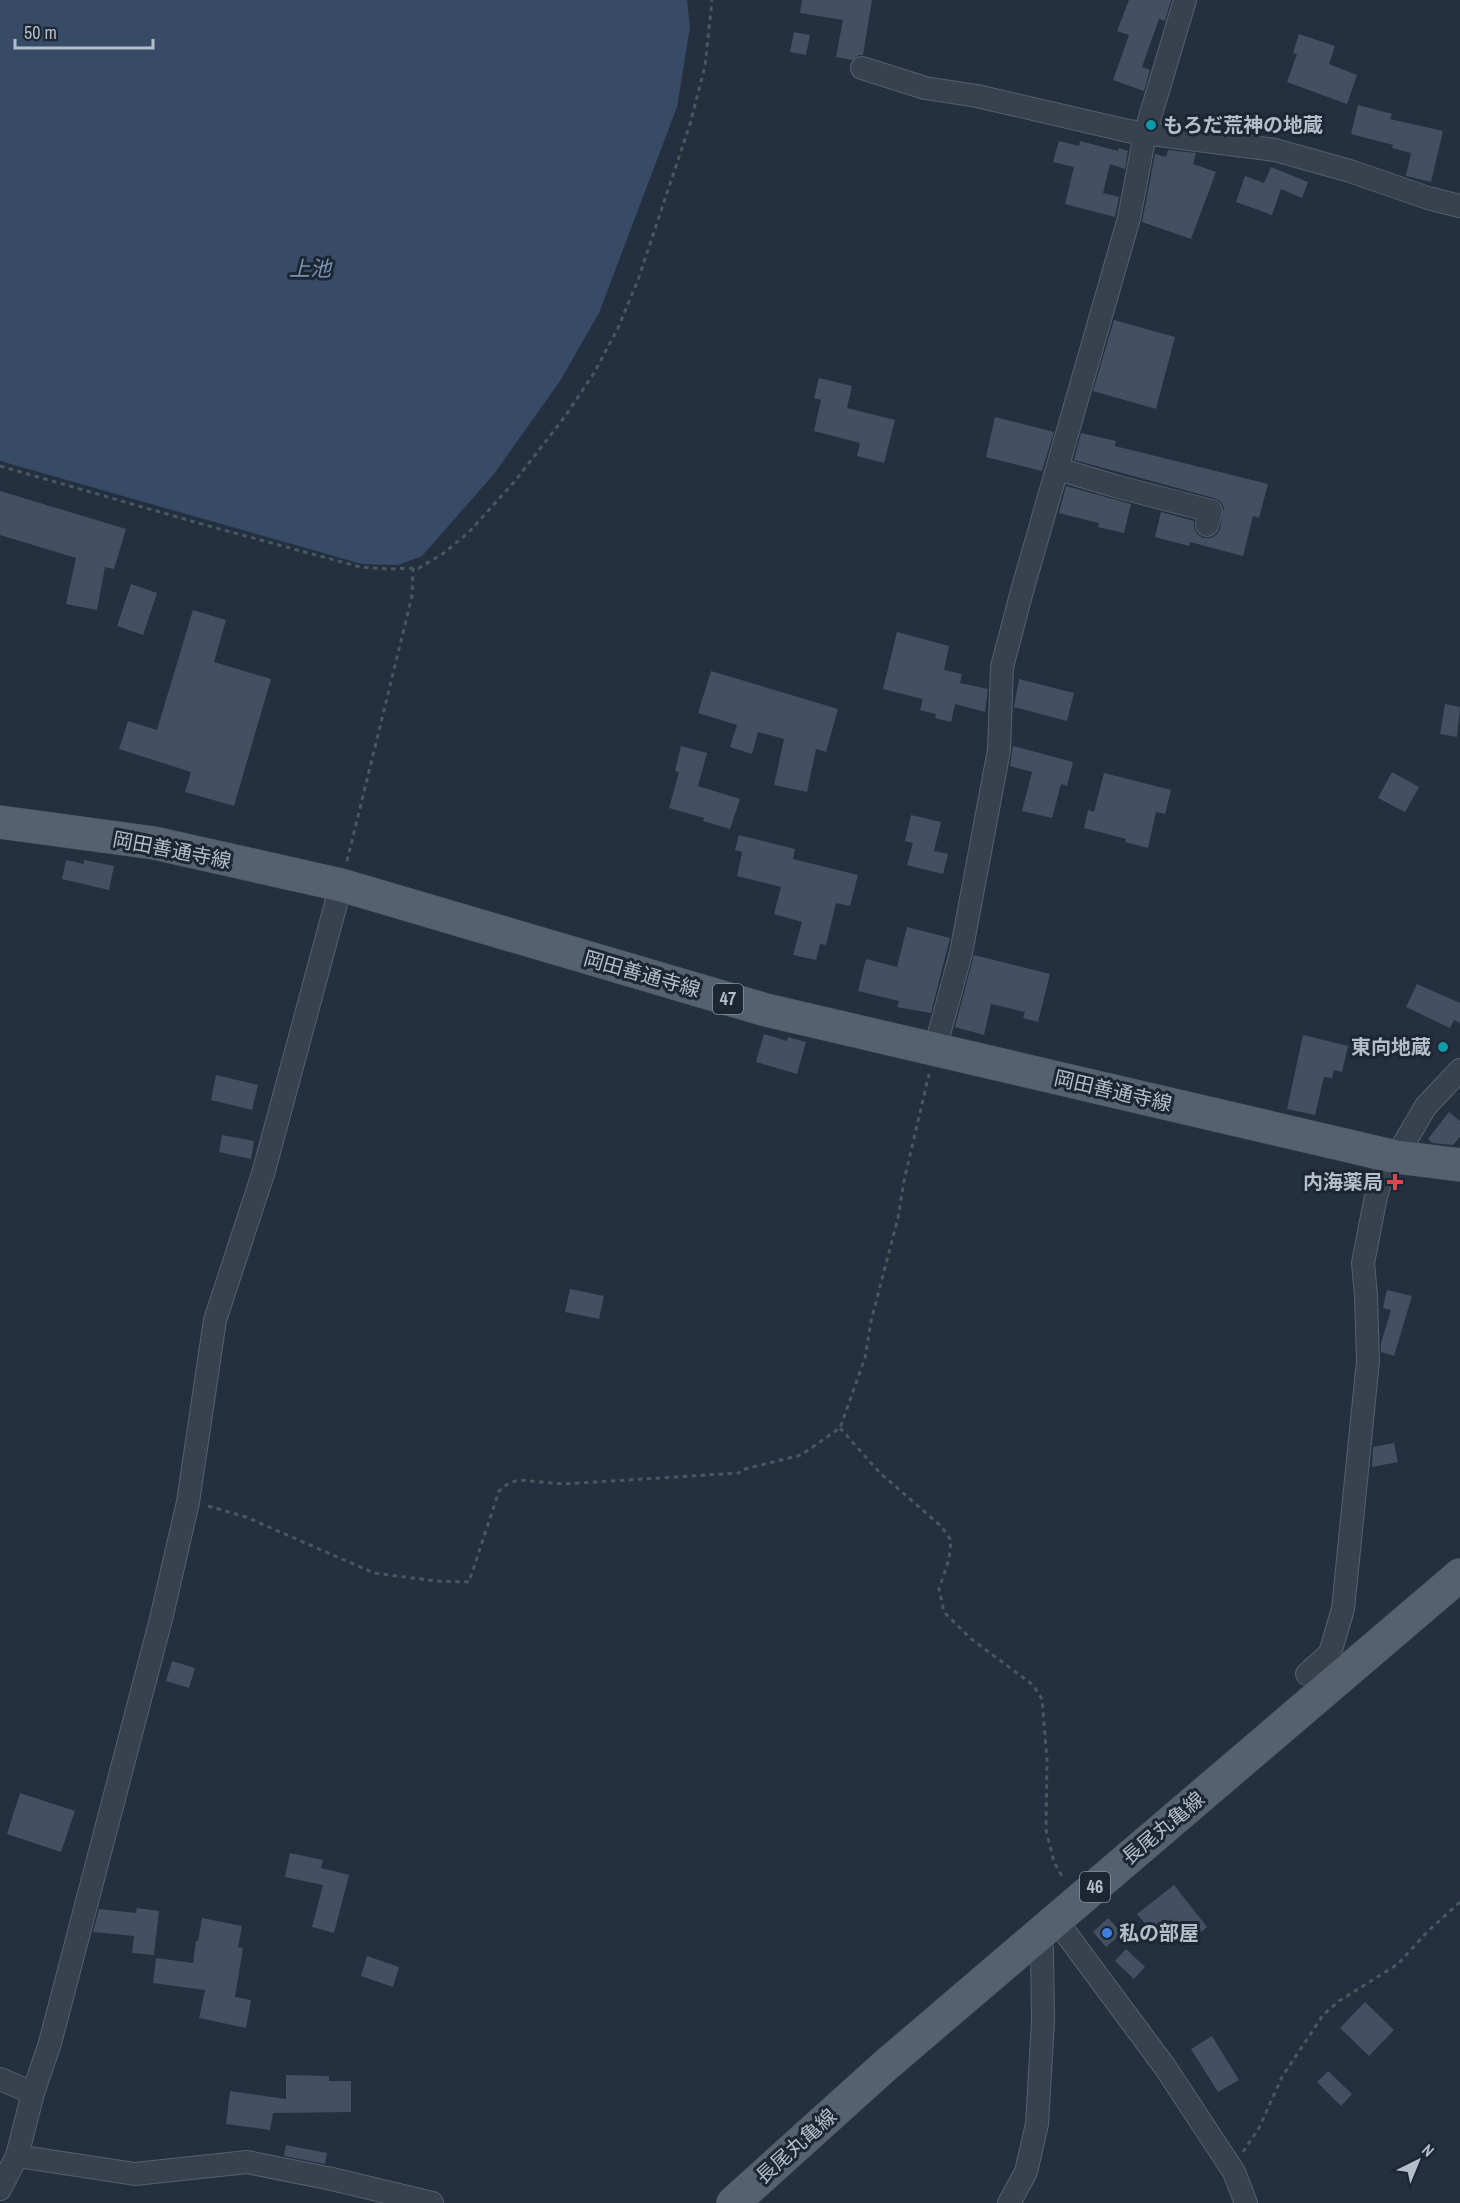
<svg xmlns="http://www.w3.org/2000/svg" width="1460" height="2203" font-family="'Archivo Narrow','Noto Sans JP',sans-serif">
<rect width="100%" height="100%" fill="#24303f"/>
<path fill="#374b67" d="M 0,0 L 687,0 L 690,27 L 677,107 L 599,313 L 560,381 L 494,474 L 422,556 L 398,565 L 362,564 L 0,461 Z"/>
<path fill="#435061" d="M 802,0 L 872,0 L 863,55 L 859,55 L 852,60 L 836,57 L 843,20 L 800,13 Z
M 1129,0 L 1171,0 L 1165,21 L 1159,19 L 1142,67 L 1150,70 L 1144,91 L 1113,80 L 1129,35 L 1117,31 Z
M 794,32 L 810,35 L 806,55 L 790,52 Z
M 1299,34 L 1335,46 L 1329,64 L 1357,75 L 1347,104 L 1287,82 L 1297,54 L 1293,53 Z
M 1358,105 L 1392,114 L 1390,119 L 1443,131 L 1431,182 L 1406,176 L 1411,153 L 1392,148 L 1393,145 L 1351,134 Z
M 1059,141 L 1079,146 L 1080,141 L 1118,151 L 1119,148 L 1128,151 L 1125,169 L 1110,164 L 1103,193 L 1119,197 L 1115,217 L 1065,204 L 1074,167 L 1053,162 Z
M 1168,150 L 1196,153 L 1193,164 L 1216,172 L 1191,239 L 1142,222 L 1155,154 L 1166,157 Z
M 1271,167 L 1308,182 L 1302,198 L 1281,189 L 1272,215 L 1236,202 L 1245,176 L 1264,183 Z
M 1114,320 L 1175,337 L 1156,409 L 1093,391 Z
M 819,378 L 852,386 L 847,408 L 895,420 L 884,463 L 857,456 L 860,443 L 814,431 L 821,400 L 814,398 Z
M 995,417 L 1054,432 L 1042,471 L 986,457 Z
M 1081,433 L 1116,441 L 1115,446 L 1268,484 L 1259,518 L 1253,516 L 1243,556 L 1190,542 L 1189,546 L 1155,537 L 1161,512 L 1194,521 L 1194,528 L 1197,534 L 1203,538 L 1211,538 L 1217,534 L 1220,529 L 1224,507 L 1220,501 L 1214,498 L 1074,460 Z
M 1066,486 L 1131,504 L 1124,533 L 1098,527 L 1099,523 L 1059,513 Z
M 0,491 L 126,529 L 114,569 L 105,567 L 97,610 L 66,604 L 76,558 L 0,535 Z
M 131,584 L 157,593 L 143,635 L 117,626 Z
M 193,610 L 226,620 L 214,662 L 271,679 L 234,806 L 185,792 L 191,772 L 119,749 L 128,721 L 157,730 Z
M 897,632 L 949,646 L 944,670 L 962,674 L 960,683 L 988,689 L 985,712 L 955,704 L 951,722 L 935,718 L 936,714 L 920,710 L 923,699 L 883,689 Z
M 711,671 L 838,709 L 826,752 L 816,749 L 807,792 L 774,785 L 784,739 L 758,732 L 752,754 L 730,747 L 737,725 L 698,713 Z
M 1019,679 L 1074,693 L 1067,721 L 1014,707 Z
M 1445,704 L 1460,707 L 1457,737 L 1440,734 Z
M 681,746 L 707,753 L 698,786 L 740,799 L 730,829 L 703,821 L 704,818 L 669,808 L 679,772 L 675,771 Z
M 1013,746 L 1073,762 L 1067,786 L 1061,784 L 1052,818 L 1022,811 L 1032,772 L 1010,766 Z
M 1392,772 L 1419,787 L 1405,812 L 1378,798 Z
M 1104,773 L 1171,790 L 1165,814 L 1156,812 L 1148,848 L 1125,842 L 1126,839 L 1084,828 L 1088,810 L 1094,812 Z
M 911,815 L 941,822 L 934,851 L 948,854 L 943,874 L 907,865 L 913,843 L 905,841 Z
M 739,835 L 795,849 L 793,859 L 858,875 L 850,906 L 836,903 L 826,945 L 820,944 L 816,960 L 793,955 L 802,922 L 774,914 L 781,887 L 737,876 L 742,852 L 735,850 Z
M 66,860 L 84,864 L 84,860 L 114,866 L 109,890 L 62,879 Z
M 907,927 L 950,938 L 931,1013 L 897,1007 L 899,1001 L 858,991 L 866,959 L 897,967 Z
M 974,955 L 1050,974 L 1038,1022 L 1023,1018 L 1025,1012 L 991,1004 L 984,1035 L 955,1027 Z
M 1417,984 L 1460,1003 L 1460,1023 L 1454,1020 L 1450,1028 L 1406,1007 Z
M 764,1034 L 787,1041 L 788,1037 L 806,1042 L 797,1074 L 756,1062 Z
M 1303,1035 L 1348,1046 L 1342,1072 L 1334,1070 L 1332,1078 L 1324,1077 L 1315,1115 L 1287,1109 Z
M 216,1075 L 258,1085 L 252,1110 L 211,1100 Z
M 1449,1112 L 1460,1121 L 1460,1137 L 1453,1145 L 1432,1143 L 1428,1139 Z
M 222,1135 L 254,1141 L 251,1159 L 219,1152 Z
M 570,1289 L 604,1296 L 599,1319 L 565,1312 Z
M 1387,1290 L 1412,1296 L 1394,1356 L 1381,1352 L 1381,1343 L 1391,1310 L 1383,1308 Z
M 1394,1443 L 1398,1462 L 1372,1467 L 1373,1447 Z
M 172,1661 L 195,1668 L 189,1688 L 166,1681 Z
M 20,1793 L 75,1811 L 61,1852 L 7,1834 Z
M 290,1853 L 323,1860 L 321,1868 L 349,1875 L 334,1933 L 312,1927 L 323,1885 L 285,1877 Z
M 1174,1885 L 1207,1927 L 1189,1942 L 1171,1919 L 1153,1933 L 1137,1914 Z
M 137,1908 L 159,1911 L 154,1955 L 132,1953 L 134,1936 L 93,1932 L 99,1909 L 136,1913 Z
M 202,1918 L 242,1926 L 238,1947 L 243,1948 L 235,1997 L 251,2000 L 246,2028 L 199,2018 L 205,1990 L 153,1983 L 156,1958 L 193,1963 L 196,1941 L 198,1941 Z
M 1108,1918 L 1122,1933 L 1106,1947 L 1093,1932 Z
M 1126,1949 L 1145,1967 L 1134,1979 L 1115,1961 Z
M 367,1956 L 399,1967 L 393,1987 L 361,1976 Z
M 1365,2002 L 1394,2030 L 1369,2056 L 1340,2028 Z
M 1212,2036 L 1239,2080 L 1218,2092 L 1191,2049 Z
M 1328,2071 L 1352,2094 L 1341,2106 L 1317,2082 Z
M 286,2075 L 329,2076 L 329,2081 L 351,2081 L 351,2112 L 273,2113 L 270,2130 L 226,2124 L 230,2091 L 286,2099 Z
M 286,2145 L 327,2153 L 325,2164 L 284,2156 Z"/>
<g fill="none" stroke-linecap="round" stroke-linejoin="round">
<g stroke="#56606d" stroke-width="24">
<path id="street" d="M 862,68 L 925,88 L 977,96 L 1128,131 L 1275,150 L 1350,171 L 1428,198 L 1460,206
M 1058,469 L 1115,486 L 1211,511 L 1207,525
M 935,1049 L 961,953 L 999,750 L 1002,667 L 1022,591 L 1129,218 L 1145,134 L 1185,0
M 1307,1674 L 1330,1653 L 1343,1609 L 1368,1361 L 1366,1296 L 1363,1263 L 1376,1196 L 1386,1165 L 1396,1157 L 1426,1106 L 1460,1070
M 1056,1920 L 1165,2067 L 1234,2172 L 1246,2203
M 0,2079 L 33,2093
M 17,2156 L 135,2174 L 247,2162 L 332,2179 L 432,2203
M 0,2189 L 17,2156 L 33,2093 L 50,2043 L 161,1619 L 188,1502 L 215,1320 L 263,1174 L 341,885
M 1009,2203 L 1026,2172 L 1037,2124 L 1043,2022 L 1042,1949 L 1032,1939"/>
</g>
<g stroke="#414b58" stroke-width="34">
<path id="primary" d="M 0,822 L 154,843 L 341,885 L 766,1010 L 1396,1157 L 1460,1165
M 733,2203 L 886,2065 L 1460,1575"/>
</g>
<path stroke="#445a5d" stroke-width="3" stroke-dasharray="4.5 4.5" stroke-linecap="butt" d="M 0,466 L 198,523 L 360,567 L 388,569 L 419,568 L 444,553 L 469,532 L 515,481 L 566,415 L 594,373 L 618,328 L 638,280 L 690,124 L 705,66 L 712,0
M 347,861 L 412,596 L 413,568
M 840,1428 L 880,1473 L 941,1526 L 951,1540 L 949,1559 L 939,1589 L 944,1612 L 970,1638 L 1033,1685 L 1042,1699 L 1047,1760 L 1046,1830 L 1054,1862 L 1064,1880
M 208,1506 L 246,1517 L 374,1573 L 436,1581 L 469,1582 L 499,1491 L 509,1483 L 519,1480 L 563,1484 L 739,1473 L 741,1470 L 801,1455 L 840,1428 L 865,1358 L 871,1321 L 898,1218 L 904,1181 L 929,1074
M 1243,2152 L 1259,2128 L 1282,2077 L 1323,2015 L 1339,2001 L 1398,1964 L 1428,1931 L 1460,1902"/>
<use href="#street" stroke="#38424f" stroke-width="22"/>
<use href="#primary" stroke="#56616f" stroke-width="33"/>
</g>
<g fill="#0f9aa8" stroke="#1d2734" stroke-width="2">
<circle cx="1151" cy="125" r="6"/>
<circle cx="1443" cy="1047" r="6"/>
</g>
<path fill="#e0444e" stroke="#1d2734" stroke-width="2" d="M1392 1173h6v6h6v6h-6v6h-6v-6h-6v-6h6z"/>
<circle fill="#3f7fe0" stroke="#1d2734" stroke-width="2" cx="1107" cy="1933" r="6"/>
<g text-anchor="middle" stroke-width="6" stroke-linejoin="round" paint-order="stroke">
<g fill="#1d2734" stroke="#87909d" stroke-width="1.5">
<rect x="713" y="984" width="30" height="30" rx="4.5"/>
<rect x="1080" y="1872" width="30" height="30" rx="4.5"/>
</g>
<g font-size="18" font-weight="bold" fill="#b4bdca">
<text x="728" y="1005">47</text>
<text x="1095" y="1893">46</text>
</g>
<g font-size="20" font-weight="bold" fill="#b4bdca" stroke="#1d2734" text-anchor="start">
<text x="1163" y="132">もろだ荒神の地蔵</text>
<text x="1431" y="1054" text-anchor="end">東向地蔵</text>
<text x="1383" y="1189" text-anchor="end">内海薬局</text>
<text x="1119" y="1940">私の部屋</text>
</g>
<g font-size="20" fill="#b4bdca" stroke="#1d2734">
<text transform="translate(172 850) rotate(11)" y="7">岡田善通寺線</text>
<text transform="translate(642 974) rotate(16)" y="7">岡田善通寺線</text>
<text transform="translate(1113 1091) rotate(13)" y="7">岡田善通寺線</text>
<text transform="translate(1163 1828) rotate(-40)" y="7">長尾丸亀線</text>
<text transform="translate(796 2146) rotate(-42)" y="7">長尾丸亀線</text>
</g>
<g font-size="21" font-style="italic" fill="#7b93b2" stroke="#1d2734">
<text x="310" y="276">上池</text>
</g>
</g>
<g transform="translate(1418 2161) rotate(43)" stroke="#1d2734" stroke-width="4.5" paint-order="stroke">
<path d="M0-4.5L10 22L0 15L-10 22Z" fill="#b4bdca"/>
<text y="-9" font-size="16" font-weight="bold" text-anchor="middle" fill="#b4bdca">N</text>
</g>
<path d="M15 39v9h138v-9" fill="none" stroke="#b4bdca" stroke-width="3"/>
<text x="24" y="39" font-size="18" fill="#b4bdca" stroke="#1d2734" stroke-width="4.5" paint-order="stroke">50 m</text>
</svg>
